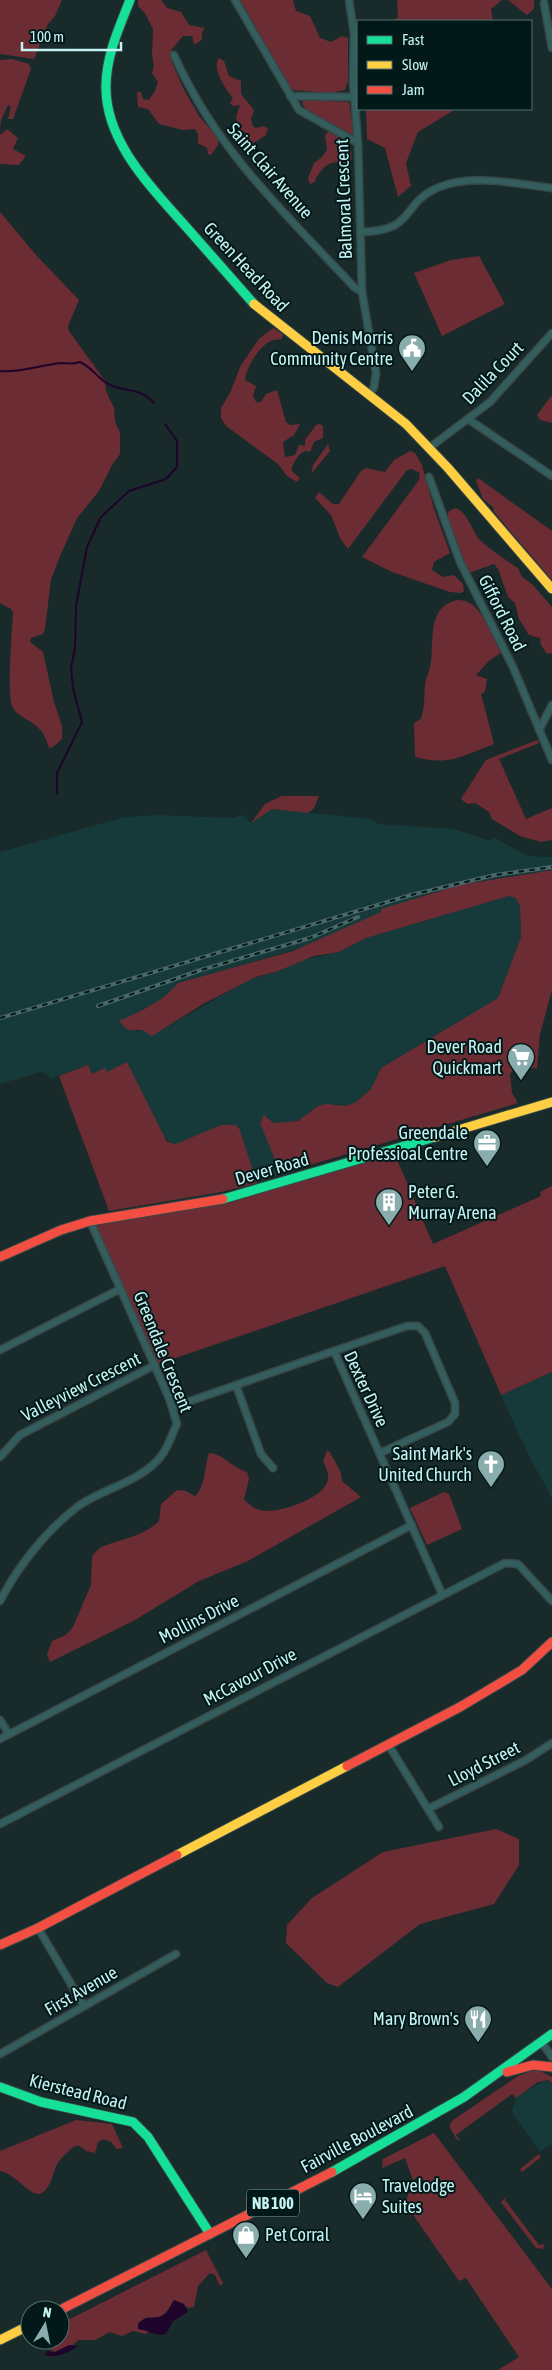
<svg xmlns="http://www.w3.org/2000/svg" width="552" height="2370" font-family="'Asap Condensed',sans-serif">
<rect width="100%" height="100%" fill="#192a2a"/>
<path fill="#163a3a" d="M 272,809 L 371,819 L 377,824 L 454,829 L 490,841 L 493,837 L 528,856 L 552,857 L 552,870 L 487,880 L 421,896 L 307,946 L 178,983 L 172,991 L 155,1003 L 139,1011 L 136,1031 L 167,1027 L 245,982 L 278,971 L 302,960 L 339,952 L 366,938 L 509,896 L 516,898 L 520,906 L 521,937 L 498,998 L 381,1068 L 371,1089 L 356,1102 L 346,1106 L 336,1104 L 296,1121 L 274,1123 L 268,1116 L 281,1170 L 283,1173 L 257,1183 L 240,1130 L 221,1125 L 178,1144 L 171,1144 L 107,1072 L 92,1074 L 87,1065 L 50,1079 L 47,1074 L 41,1072 L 0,1084 L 0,852 L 125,817 L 156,815 L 231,818 L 242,815 L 251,823 Z
M 552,1372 L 552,1498 L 528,1454 L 501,1395 Z
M 545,2080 L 552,2083 L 552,2144 L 540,2152 L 512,2112 L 516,2098 Z"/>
<path fill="#6c2c34" d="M 0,0 L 62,0 L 55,16 L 48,24 L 34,59 L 0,54 Z
M 138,0 L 161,0 L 167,8 L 181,12 L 189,25 L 205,28 L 202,33 L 202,39 L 196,44 L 194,44 L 192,36 L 183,36 L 172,49 L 171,60 L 184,90 L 199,116 L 218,138 L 218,145 L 211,155 L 208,154 L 207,148 L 198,143 L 198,134 L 195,129 L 183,130 L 159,124 L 148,109 L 138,107 L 137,92 L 141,92 L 143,99 L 149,100 L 155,91 L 158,82 L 152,73 L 154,66 L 152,55 L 153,29 L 145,13 L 138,6 Z
M 240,0 L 293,0 L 296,11 L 310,16 L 320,38 L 331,42 L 342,36 L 348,38 L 348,81 L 345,90 L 330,93 L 292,90 Z
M 397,0 L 502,0 L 491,9 L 493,21 L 390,21 L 398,18 Z
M 508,0 L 534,0 L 534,9 L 527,15 Z
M 219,58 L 224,61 L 229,76 L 241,81 L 241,94 L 254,110 L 251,119 L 253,126 L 256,128 L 263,126 L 268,128 L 266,135 L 244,149 L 240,149 L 239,146 L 245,139 L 247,133 L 239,130 L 236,117 L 240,105 L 233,106 L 230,103 L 233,98 C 226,90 211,68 219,58 Z
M 12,59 L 29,64 L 31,69 L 13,119 L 8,119 L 11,107 L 8,105 L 1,120 L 0,128 L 0,60 Z
M 305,100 L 349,102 L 354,136 L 307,110 L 302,104 L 303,101 Z
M 366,109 L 456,109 L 418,132 L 406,163 L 411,186 L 398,197 L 385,148 L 367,139 Z
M 7,129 L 18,138 L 13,149 L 26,156 L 19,165 L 0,164 L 0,135 Z
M 328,132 C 343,136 359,151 348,166 C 345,166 343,164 340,163 C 328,159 317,174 315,182 L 310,184 L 308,178 L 314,163 L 322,157 L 327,150 L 325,136 Z
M 0,212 L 36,255 L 79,300 L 68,326 L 69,331 L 105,381 L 106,391 L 114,408 L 115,422 L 120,432 L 120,454 L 112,465 L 99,491 L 77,518 L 61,554 L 51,579 L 45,629 L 43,634 L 31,638 L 30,642 L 43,652 L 54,702 L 62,726 L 62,739 L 53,747 L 49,748 C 42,718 19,722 12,706 C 7,693 12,631 13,613 L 11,609 L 0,603 Z
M 479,256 L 505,304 L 442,336 L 414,273 L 451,260 Z
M 273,328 L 283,334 L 282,339 C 279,340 275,339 271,341 C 259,346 246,368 245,380 L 256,386 L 253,396 L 256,402 L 261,402 L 266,394 L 277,390 L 286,422 L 290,425 L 300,424 L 294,435 L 283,442 L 285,457 L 295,455 L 299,445 L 305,446 L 305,440 L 316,425 L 320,424 L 323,426 L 323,438 L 314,442 L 310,452 L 305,451 C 299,453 291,465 292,471 L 300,478 L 297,482 L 287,476 L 278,464 L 226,426 L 221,418 L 221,408 L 230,393 L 241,365 L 259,339 Z
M 552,395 L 552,423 L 540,420 L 537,415 Z
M 328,444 L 330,451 L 311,474 L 313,465 Z
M 410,451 L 415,453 L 422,465 L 434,509 L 450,553 L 434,562 L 432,570 L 443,577 L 454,575 L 463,584 L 464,591 L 461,593 L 450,592 L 392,572 L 362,557 L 419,480 L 420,473 L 412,469 L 407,470 L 348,549 L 340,538 L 331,515 L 315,498 L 319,492 L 333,504 L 339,504 L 361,471 L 366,468 L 385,472 L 394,460 Z
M 478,478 L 552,531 L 552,580 L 494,512 L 493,507 L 483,499 L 476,481 Z
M 456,508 C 468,513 472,531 480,540 C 482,543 515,567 518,568 L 522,577 L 532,584 L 552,607 L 552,653 L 547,654 L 541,645 L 540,638 L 529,635 L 519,619 L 515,603 L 508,597 L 498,569 L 494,564 L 469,573 L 447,518 L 449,511 Z
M 457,600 C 481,598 491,635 501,653 L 490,660 L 476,675 L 487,679 L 485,692 L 481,694 L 494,744 C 462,756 450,766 415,757 L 414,723 L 421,719 C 425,707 424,697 425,685 C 426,677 430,670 431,662 C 434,639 427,607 457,600 Z
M 537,740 L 539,743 L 499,759 L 526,819 L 552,808 L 552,840 L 541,842 L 520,836 L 492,819 L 489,812 L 475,803 L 467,804 L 461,799 L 486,760 Z
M 282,796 L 319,796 L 314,808 L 308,813 L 272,809 L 251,823 L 265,804 Z
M 552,870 L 552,990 L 540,1034 L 537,1068 L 514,1069 L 510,1074 L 512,1093 L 518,1103 L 283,1173 L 278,1167 L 260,1123 L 264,1115 L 274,1123 L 298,1121 L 318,1106 L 326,1104 L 346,1106 L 356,1102 L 371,1089 L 381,1068 L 498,998 L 521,937 L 520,906 L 516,898 L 509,896 L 366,938 L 339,952 L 314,956 L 278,971 L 256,977 L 203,1004 L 152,1036 L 142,1030 L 128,1030 L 119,1021 C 140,1011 163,1002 178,983 L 293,951 L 381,912 L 381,909 L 460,885 Z
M 127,1062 L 167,1142 L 176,1144 L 221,1125 L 236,1125 L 240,1130 L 257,1183 L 221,1192 L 109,1211 L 59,1076 L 88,1065 L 92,1074 L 105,1068 L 107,1072 Z
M 393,1150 L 433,1244 L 541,1196 L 540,1192 L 552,1186 L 552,1372 L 501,1395 L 445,1266 L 155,1365 L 90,1221 L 187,1206 Z
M 327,1451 L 330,1452 L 341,1473 L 342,1481 L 361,1497 L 248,1561 L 199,1581 L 135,1620 L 50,1662 L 47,1655 L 52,1641 L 66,1635 L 73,1627 L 91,1585 L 92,1556 C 95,1553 99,1547 104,1546 C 124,1538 142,1537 159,1521 L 161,1504 L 177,1490 L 186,1491 L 195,1496 C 206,1486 204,1468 209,1453 C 224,1454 232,1468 247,1472 L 249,1479 L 244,1499 C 249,1505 253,1508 260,1510 C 276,1515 325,1498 328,1480 C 329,1472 326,1468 323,1461 Z
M 444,1492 L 449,1494 L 462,1529 L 427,1545 L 410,1508 Z
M 496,1829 L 519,1839 L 519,1865 L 494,1904 L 420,1924 L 338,1987 L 327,1983 L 286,1943 L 287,1925 L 312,1898 L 383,1852 Z
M 531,2071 L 540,2071 L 552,2077 L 552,2083 L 548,2080 L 538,2082 L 516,2098 L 512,2094 L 456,2135 L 460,2140 L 457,2140 L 449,2126 L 453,2120 L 518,2076 Z
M 76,2120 L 112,2124 L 123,2148 L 117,2149 L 111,2142 L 103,2139 L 98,2142 L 95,2153 L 86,2151 L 80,2146 C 73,2145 72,2149 67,2153 C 49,2166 56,2186 40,2194 C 28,2195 16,2174 0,2171 L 0,2151 Z
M 434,2133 L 552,2289 L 552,2370 L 498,2370 L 519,2357 L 466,2278 L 459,2281 L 405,2203 L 409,2193 L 424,2181 L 421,2176 L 413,2180 L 405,2158 L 382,2168 L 383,2159 Z
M 539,2154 L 541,2157 L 522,2172 L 520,2169 Z
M 508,2195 L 505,2200 L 539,2245 L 545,2244 L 543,2249 L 536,2248 L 501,2202 Z
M 206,2250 L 223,2283 L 220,2286 L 215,2275 L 210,2273 L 198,2286 L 194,2307 L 189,2308 L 178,2302 C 169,2305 167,2315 158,2317 C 153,2318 149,2317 145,2318 L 138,2324 L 140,2329 L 149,2331 L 146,2334 L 133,2331 L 122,2336 L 110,2332 L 95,2340 L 78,2340 L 73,2345 L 55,2352 L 46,2348 L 46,2340 L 60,2340 L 60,2324 Z"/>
<path fill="#1e042a" d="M 174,2300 L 184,2304 L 188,2312 L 173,2321 L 166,2334 C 157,2337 148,2330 138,2329 L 138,2324 C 146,2314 155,2321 165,2314 C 169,2310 171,2304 174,2300 Z
M 69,2345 L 78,2346 C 71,2352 54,2359 45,2355 L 47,2351 L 55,2352 Z"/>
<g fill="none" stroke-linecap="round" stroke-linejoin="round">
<path stroke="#1e042a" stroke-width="2" d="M 0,371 C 21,373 40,365 61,363 C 69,363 72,365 80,362 C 92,367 97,378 108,384 C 124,392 142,388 154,403
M 57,794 L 57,773 L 82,722 L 73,688 L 71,668 L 75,648 L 76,606 L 87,547 L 101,517 L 129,491 L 166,479 L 177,467 L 177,441 L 165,424"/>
<g stroke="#364848" stroke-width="9">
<path id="street" d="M 235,0 L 299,110 L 358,143
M 349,0 L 354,33 L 353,82 L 358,143 L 362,292 L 376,373 L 374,387 L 370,395
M 544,3 L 552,48
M 174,55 C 216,150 284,212 354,287 L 362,292
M 290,96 L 354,97
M 361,232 C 416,231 401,204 437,188 C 472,173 516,184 552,188
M 468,419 L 552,476
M 429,448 L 490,402 L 552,333
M 429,477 L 460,562 L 513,667 L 552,760
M 539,730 L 552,705
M 0,1350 L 120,1289
M 334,1351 L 407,1326 L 418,1326 L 425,1333 L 455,1403 L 455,1414 L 448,1422 L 380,1453
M 236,1385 L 261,1454 L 273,1468
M 173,1407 L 334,1351 L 442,1594
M 0,1457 L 20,1435 L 155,1365
M 0,1601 C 18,1566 46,1531 77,1507 C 103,1488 142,1482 162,1455 C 168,1447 172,1434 177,1424 L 169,1398 L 90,1221
M 0,1720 L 9,1734
M 0,1739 L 412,1525
M 388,1744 L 439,1827
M 428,1809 L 526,1760 L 552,1743
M 0,1824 L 505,1563 L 518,1564 L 552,1601
M 38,1928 L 84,2006
M 542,2043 L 552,2057
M 0,2054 L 176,1954"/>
</g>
<g stroke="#364848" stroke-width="11">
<path id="fast" d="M 130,0 C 119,28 107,54 106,84 C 104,142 153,189 188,229 C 210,254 232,279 254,304
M 223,1199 L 435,1137
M 0,2087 L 41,2102 L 133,2122 L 148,2137 L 210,2234
M 332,2172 L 464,2097 L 552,2034"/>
</g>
<g stroke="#364848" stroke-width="11">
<path id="slow" d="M 254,304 L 406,424 L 448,468 L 552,589
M 435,1137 L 552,1102
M 177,1855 L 347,1766
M 0,2340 L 30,2325"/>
</g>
<g stroke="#364848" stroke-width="11">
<path id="jam" d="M 0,1257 L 61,1230 L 90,1221 L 223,1199
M 347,1766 L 460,1707 L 522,1670 L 552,1642
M 0,1945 L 38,1928 L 177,1855
M 507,2072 L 533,2065 L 552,2067
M 60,2310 L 332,2172"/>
</g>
<use href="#street" stroke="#345d5d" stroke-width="6"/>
<use href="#fast" stroke="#16e098" stroke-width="9"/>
<use href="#slow" stroke="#ffcf43" stroke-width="9"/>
<use href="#jam" stroke="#f24e42" stroke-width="9"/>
<g stroke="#4b6868" stroke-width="4">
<path id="rail" d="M 98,1006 L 201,970 L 310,938 L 358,917
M 0,1018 L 411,895 L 495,875 L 552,867"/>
</g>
<use href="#rail" stroke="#031819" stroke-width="2" stroke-dasharray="5.5" stroke-linecap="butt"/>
</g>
<defs>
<g id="civic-pin" transform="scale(1.4375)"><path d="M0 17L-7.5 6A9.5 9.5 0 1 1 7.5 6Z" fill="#88adac" stroke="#031819"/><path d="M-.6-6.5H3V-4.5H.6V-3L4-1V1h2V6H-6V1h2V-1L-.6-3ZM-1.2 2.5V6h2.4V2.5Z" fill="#fff"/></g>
<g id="supermarket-pin" transform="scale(1.4375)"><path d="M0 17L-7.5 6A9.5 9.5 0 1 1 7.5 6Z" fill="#88adac" stroke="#031819"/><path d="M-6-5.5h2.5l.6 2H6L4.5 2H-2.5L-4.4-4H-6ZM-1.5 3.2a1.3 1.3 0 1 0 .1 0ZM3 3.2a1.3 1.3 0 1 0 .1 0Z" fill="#fff"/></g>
<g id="office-pin" transform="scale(1.4375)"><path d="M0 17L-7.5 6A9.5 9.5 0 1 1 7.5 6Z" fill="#88adac" stroke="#031819"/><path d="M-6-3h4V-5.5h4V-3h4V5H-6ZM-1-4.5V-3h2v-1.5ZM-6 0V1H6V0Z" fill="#fff"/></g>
<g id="building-pin" transform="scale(1.4375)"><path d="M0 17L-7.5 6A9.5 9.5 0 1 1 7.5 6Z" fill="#88adac" stroke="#031819"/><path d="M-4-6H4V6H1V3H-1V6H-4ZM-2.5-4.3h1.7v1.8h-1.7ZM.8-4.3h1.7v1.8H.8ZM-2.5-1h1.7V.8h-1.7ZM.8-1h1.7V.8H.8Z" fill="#fff"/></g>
<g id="church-pin" transform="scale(1.4375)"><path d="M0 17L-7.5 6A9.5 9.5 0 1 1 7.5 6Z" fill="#88adac" stroke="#031819"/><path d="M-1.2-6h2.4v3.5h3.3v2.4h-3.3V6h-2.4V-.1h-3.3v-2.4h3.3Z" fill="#fff"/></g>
<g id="restaurant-pin" transform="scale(1.4375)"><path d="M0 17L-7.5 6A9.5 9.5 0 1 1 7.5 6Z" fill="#88adac" stroke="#031819"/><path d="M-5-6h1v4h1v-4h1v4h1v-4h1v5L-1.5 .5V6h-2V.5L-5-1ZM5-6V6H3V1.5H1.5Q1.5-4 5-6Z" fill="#fff"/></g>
<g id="hotel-pin" transform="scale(1.4375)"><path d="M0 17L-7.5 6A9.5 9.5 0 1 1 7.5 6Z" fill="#88adac" stroke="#031819"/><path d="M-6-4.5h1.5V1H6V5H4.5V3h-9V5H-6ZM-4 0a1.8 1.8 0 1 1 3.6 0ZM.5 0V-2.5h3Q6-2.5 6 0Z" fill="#fff"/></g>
<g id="shop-pin" transform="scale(1.4375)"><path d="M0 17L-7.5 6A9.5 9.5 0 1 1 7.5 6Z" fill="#88adac" stroke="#031819"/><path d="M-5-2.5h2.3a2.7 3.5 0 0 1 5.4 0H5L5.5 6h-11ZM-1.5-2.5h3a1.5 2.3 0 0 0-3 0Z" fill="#fff"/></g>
</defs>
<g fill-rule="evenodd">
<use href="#civic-pin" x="412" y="348"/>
<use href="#supermarket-pin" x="521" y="1057"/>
<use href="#office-pin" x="487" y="1143"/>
<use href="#building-pin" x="389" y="1202"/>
<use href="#church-pin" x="491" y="1464"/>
<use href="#restaurant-pin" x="478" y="2019"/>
<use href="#hotel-pin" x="363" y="2196"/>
<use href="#shop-pin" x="246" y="2235"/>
</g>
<g text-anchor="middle" stroke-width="4" stroke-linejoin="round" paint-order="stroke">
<rect fill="#031819" stroke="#8ab1b1" stroke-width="1" x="247" y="2189.5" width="52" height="27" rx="4"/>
<g font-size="16" font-weight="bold" fill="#c4f3f2">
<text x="273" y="2209">NB 100</text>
</g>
<g font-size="18" fill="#c4f3f2" stroke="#031819">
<text transform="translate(270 171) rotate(49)" y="6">Saint Clair Avenue</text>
<text transform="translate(344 199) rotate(-92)" y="6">Balmoral Crescent</text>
<text transform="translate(246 267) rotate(47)" y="6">Green Head Road</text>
<text transform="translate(493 373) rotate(-46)" y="6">Dalila Court</text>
<text transform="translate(502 613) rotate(63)" y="6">Gifford Road</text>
<text transform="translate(272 1169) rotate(-16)" y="6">Dever Road</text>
<text transform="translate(163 1352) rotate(68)" y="6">Greendale Crescent</text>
<text transform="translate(81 1387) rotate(-27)" y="6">Valleyview Crescent</text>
<text transform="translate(366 1389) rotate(65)" y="6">Dexter Drive</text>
<text transform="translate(199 1619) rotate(-27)" y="6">Mollins Drive</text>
<text transform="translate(250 1677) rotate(-28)" y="6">McCavour Drive</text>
<text transform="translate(484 1764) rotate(-27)" y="6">Lloyd Street</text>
<text transform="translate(81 1991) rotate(-30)" y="6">First Avenue</text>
<text transform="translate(78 2092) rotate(14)" y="6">Kierstead Road</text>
<text transform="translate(357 2139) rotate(-28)" y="6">Fairville Boulevard</text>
</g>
<g font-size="18" fill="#c4f3f2" stroke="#031819" text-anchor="end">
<text x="393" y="344">Denis Morris<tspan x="393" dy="21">Community Centre</tspan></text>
<text x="502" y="1053">Dever Road<tspan x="502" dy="21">Quickmart</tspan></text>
<text x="468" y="1139">Greendale<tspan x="468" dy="21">Professioal Centre</tspan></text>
<text x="408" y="1198" text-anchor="start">Peter G.<tspan x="408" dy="21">Murray Arena</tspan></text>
<text x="472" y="1460">Saint Mark's<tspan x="472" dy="21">United Church</tspan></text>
<text x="459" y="2025">Mary Brown's</text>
<text x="382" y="2192" text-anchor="start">Travelodge<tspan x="382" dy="21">Suites</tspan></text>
<text x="265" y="2241" text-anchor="start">Pet Corral</text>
</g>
</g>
<rect x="357" y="20" width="175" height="90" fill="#031819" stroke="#507070"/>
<rect x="367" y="36" width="25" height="8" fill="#16e098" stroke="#507070"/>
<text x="402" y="45" font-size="15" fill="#c4f3f2">Fast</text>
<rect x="367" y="61" width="25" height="8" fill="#ffcf43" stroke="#507070"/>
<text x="402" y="70" font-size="15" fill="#c4f3f2">Slow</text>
<rect x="367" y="86" width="25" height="8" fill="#f24e42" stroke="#507070"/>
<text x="402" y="95" font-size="15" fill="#c4f3f2">Jam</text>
<g transform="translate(45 2325) rotate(10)"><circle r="24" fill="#031819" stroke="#507070"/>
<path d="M0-4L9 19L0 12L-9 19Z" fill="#88adac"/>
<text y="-8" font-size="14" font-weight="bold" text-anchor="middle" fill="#c4f3f2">N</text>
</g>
<path d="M22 42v8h99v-8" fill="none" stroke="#c4f3f2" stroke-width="2.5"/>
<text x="30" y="42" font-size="15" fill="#c4f3f2" stroke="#031819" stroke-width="4" paint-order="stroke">100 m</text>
</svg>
